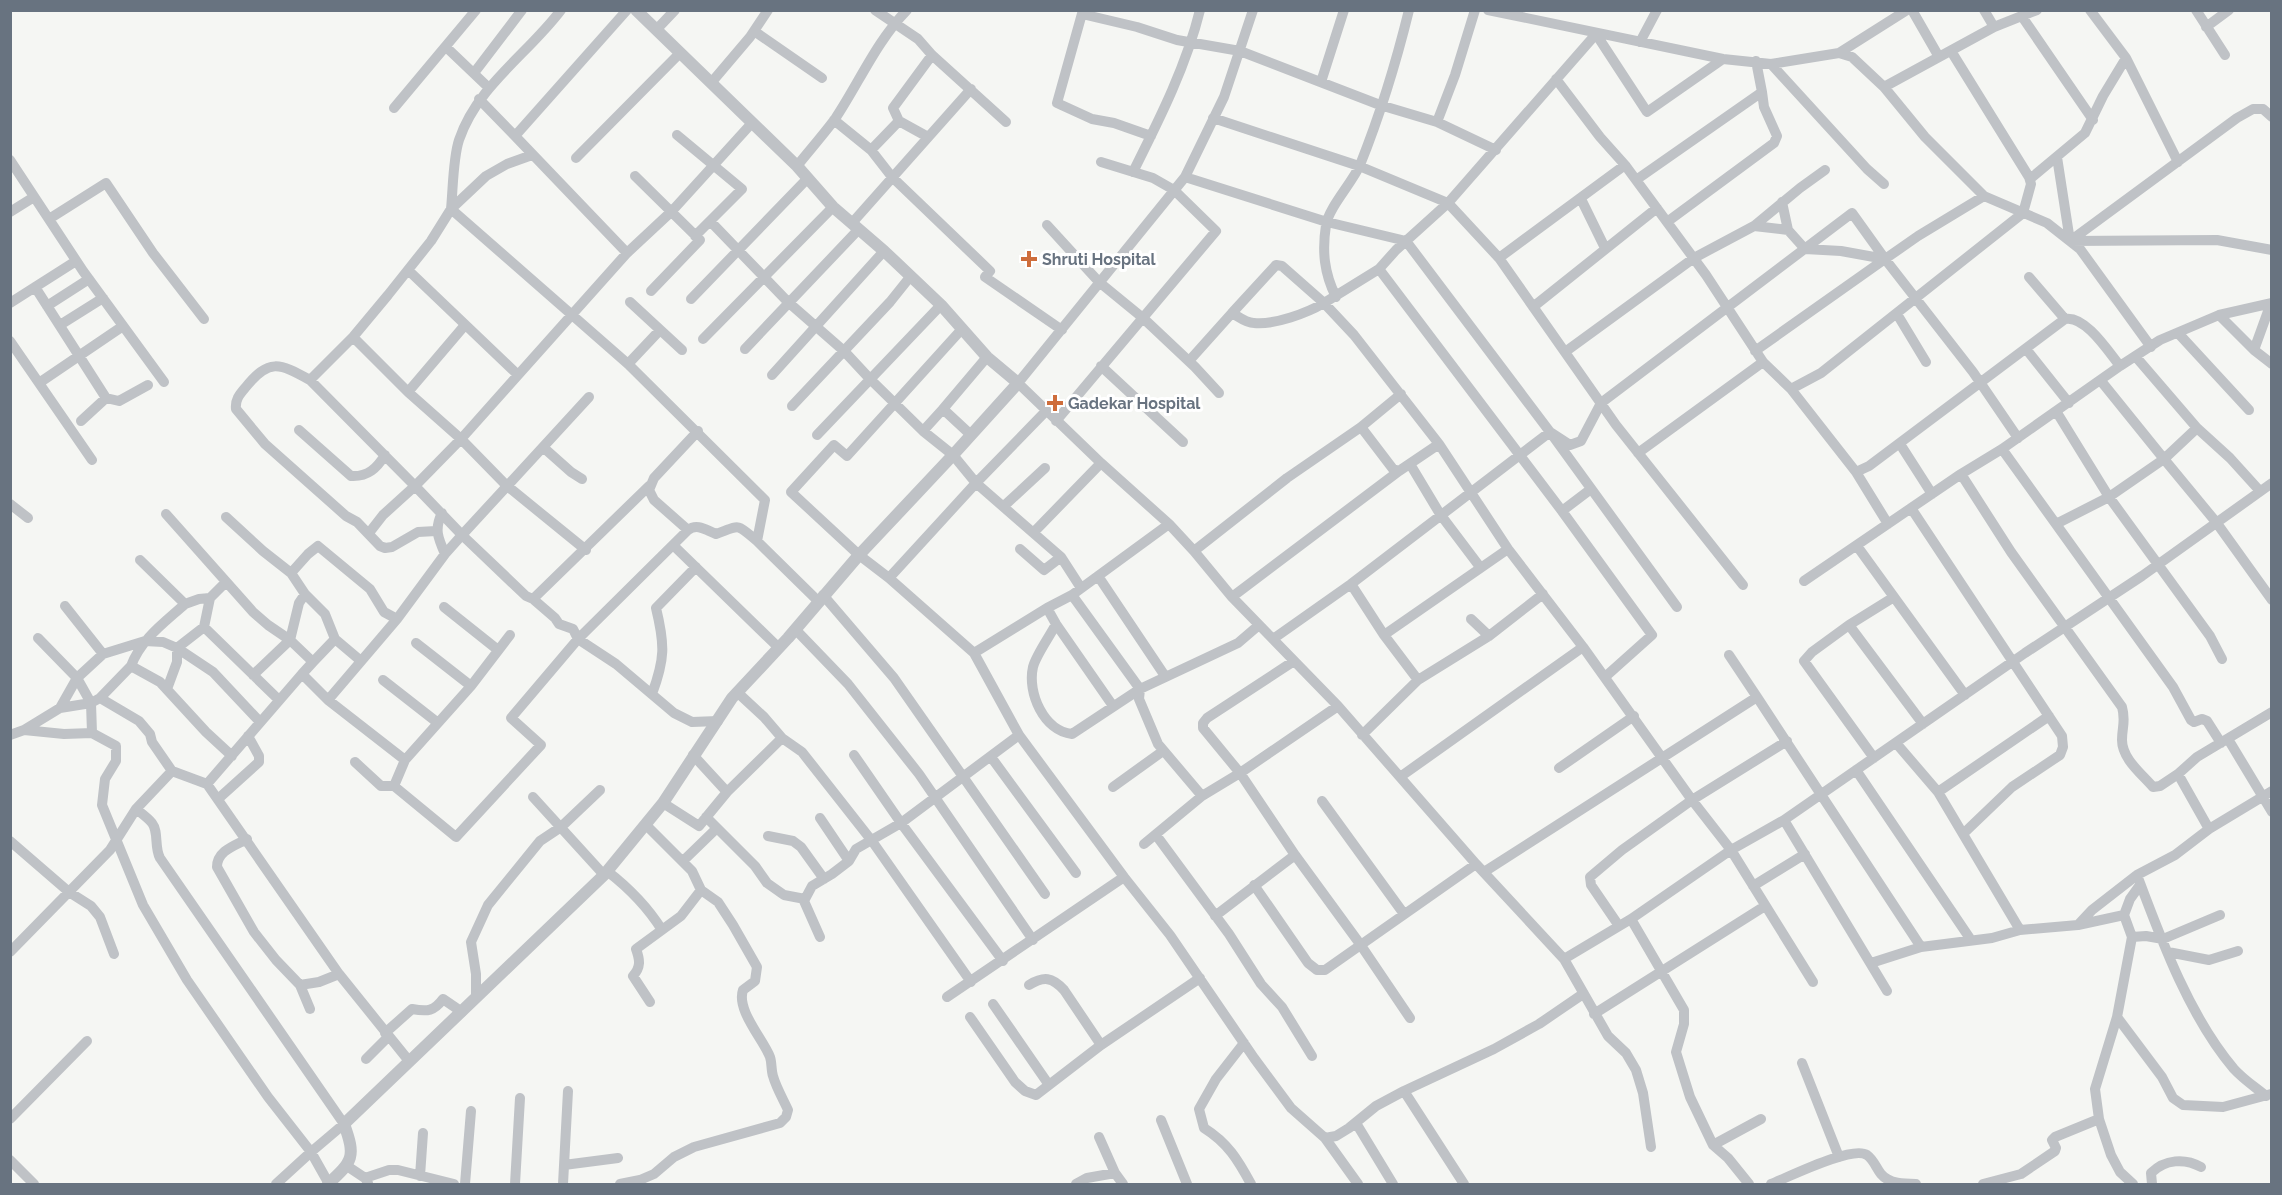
<svg xmlns="http://www.w3.org/2000/svg" width="2282" height="1195" font-family="Raleway,sans-serif">
<rect width="100%" height="100%" fill="#f5f6f3"/>
<g fill="none" stroke-linecap="round" stroke-linejoin="round">
<path stroke="#bfc2c6" stroke-width="10" d="M 561,10 C 528,54 477,86 459,140 C 453,158 453,189 451,209 L 628,364 L 765,500 L 757,541 L 818,601
M 627,10 L 515,136 L 627,253
M 875,10 L 918,39 L 932,55 L 1006,122
M 1083,10 L 1057,103 L 1092,119 L 1114,123 L 1151,136
M 1253,10 L 1224,97 L 1185,177 L 1018,383 L 1101,463 L 1169,524 L 1194,551 L 1232,597 L 1338,706 L 1476,864 L 1564,959 L 1631,919 L 1731,850 L 1784,820 L 2025,653 L 2142,576 L 2272,483
M 1488,10 L 1723,59 L 1771,64 L 1839,53 L 1852,57 L 1884,87 L 1925,137 L 1984,196 L 1918,236 L 1885,259 L 1852,213 L 1601,403 L 1581,441 L 1570,445 L 1550,432
M 1912,10 L 1939,57
M 1984,10 L 1994,27
M 2196,10 L 2225,55
M 1082,14 L 1137,27 L 1177,40 L 1240,51 L 1380,105 L 1437,122 L 1496,150
M 2023,18 L 2093,120
M 2206,27 L 2229,10
M 657,29 L 675,10
M 754,31 L 822,78
M 1640,42 L 1657,10
M 446,47 L 489,88
M 1839,53 L 1907,10
M 2126,58 L 2178,162
M 1723,59 L 1647,112 L 1596,34 L 1448,203 L 1396,250 L 1379,269 L 1324,303 L 1282,266 L 1276,265 L 1232,313 C 1239,317 1246,323 1254,323 C 1275,325 1307,313 1324,303 L 1354,335 L 1439,444 L 1508,549 L 1583,647 L 1692,800 L 1731,850 L 1813,982
M 1771,64 L 1867,169 L 1884,184
M 474,73 L 522,10
M 1556,79 L 1600,137 L 1625,165 L 1706,275 L 1763,362 L 1791,389 L 1856,472 L 1888,524
M 1321,82 L 1344,10
M 711,83 L 750,37 L 768,10
M 1884,87 L 1994,27 L 2037,10
M 479,99 L 515,136
M 394,108 L 476,10
M 1213,118 L 1359,166 L 1448,203 L 1499,258 L 1616,425 L 1743,585
M 834,120 L 871,150 L 892,177 L 990,271 L 985,277 L 1062,330
M 899,121 L 893,108 L 932,55
M 1437,122 L 1455,75 L 1475,10
M 677,135 L 742,189 L 710,221
M 871,150 L 899,121 L 928,137
M 2057,157 L 2070,241
M 576,158 L 680,53
M 10,160 L 83,271 L 164,382
M 797,166 C 809,151 823,135 835,119 C 859,83 876,42 907,10
M 1133,172 C 1159,120 1186,67 1200,10
M 635,176 L 700,240 L 651,291
M 1185,177 L 1327,222 L 1406,241 L 1550,432 L 1677,607
M 2030,179 L 2085,133 L 2103,96 L 2126,58 L 2090,10
M 1636,180 L 1762,92 L 1756,61
M 1984,196 L 2047,223 L 2080,249 L 2151,347
M 1581,199 L 1605,248
M 1782,202 L 1788,230
M 10,212 L 34,197
M 49,219 L 106,183 L 153,253 L 204,319
M 1667,222 L 1774,143 L 1777,136 L 1764,107 L 1762,92
M 852,223 L 971,89
M 1047,225 L 1099,282 L 1143,318 L 1195,367 L 1219,393
M 1754,226 L 1788,230 L 1805,249 L 1841,251 L 1885,259 L 1973,372 L 2018,438
M 695,236 L 710,221 L 788,302 L 844,351 L 870,379 L 923,431 L 953,455 L 976,483 L 889,578
M 2070,241 L 2237,118 L 2253,109 L 2263,109 L 2272,117
M 2070,241 L 2217,240 L 2272,250
M 1499,258 L 1625,165
M 1379,269 L 1562,511
M 408,270 L 518,375
M 2029,277 L 2065,319
M 35,287 L 106,398 L 119,401 L 148,385
M 1336,297 C 1324,273 1322,251 1326,225 C 1329,207 1352,183 1360,165 C 1380,115 1396,63 1409,10
M 691,299 L 807,179
M 630,302 L 682,350
M 10,303 L 76,261
M 47,306 L 89,279
M 1533,307 L 1657,208
M 1897,314 L 1926,362
M 2219,315 L 2254,350 L 2272,364
M 60,325 L 103,298
M 2178,333 L 2249,410
M 353,337 L 408,392 L 461,439 L 506,485 L 586,550
M 703,339 L 833,207
M 10,341 L 92,460
M 745,349 L 858,230
M 2026,349 L 2069,403
M 2254,350 L 2271,303
M 1755,351 L 1885,259
M 1565,352 L 1694,258 L 1754,226 L 1800,188 L 1825,170
M 2136,357 L 2197,428
M 1189,361 L 1232,313
M 628,364 L 660,330
M 1101,366 L 1183,442
M 772,375 L 884,251
M 310,380 C 279,363 269,358 245,388 C 239,395 235,400 236,409 L 265,444 L 346,516 L 357,522 L 380,546 L 385,548 L 392,547 L 418,532 L 436,531
M 39,383 L 123,326
M 1791,389 L 1821,373 L 2023,213 L 2031,184 L 2029,177 L 1951,51
M 408,392 L 465,325
M 589,397 L 462,535 L 526,596 L 533,599 L 649,486
M 792,406 L 890,302 L 910,277
M 1046,411 L 976,483 L 1061,557 L 1081,588
M 2056,411 L 2109,497 L 2210,636 L 2222,659
M 81,421 L 106,398
M 1056,421 L 1216,231 L 1174,190 L 1153,178 L 1101,162
M 1361,427 L 1393,469 L 1399,471
M 299,430 L 351,476 C 368,477 377,468 385,455
M 923,431 L 943,409
M 817,435 L 941,305
M 971,435 L 943,409 L 987,357
M 1900,444 L 1932,494
M 544,448 L 571,472 L 582,479
M 2002,449 L 2173,687 L 2191,720 L 2194,722 L 2202,719 L 2207,721 L 2221,743
M 1638,453 L 1763,362
M 1410,464 L 1440,514 L 1480,567
M 1856,472 L 1869,466 L 2065,319 C 2085,315 2108,351 2120,366
M 1961,474 L 2011,552 L 2122,707 C 2126,721 2122,727 2122,740 C 2122,759 2142,774 2153,787 L 2160,786 L 2178,774
M 1591,489 L 1562,511 L 1652,635 L 1605,677
M 2259,490 L 2230,458 L 2197,428 L 2164,459 L 2216,522 L 2272,600
M 10,504 L 28,518
M 1004,506 L 1045,468
M 1911,508 L 2062,736 L 2063,747 L 2060,755 L 2012,787 L 1964,833
M 442,513 C 434,529 438,538 445,554
M 166,514 L 253,612 L 268,625 L 290,640 L 313,662 L 302,674
M 226,517 L 263,551 L 291,573
M 2056,524 L 2109,497 L 2164,459 L 2101,381
M 688,530 C 697,523 706,530 716,534 C 741,525 736,523 757,541
M 1034,532 L 1101,463
M 369,533 L 383,515 L 415,486 L 310,380 L 353,337 L 388,295 L 431,241 L 451,209 L 486,176 L 507,164 L 532,155
M 673,545 L 779,648
M 1857,546 L 1965,695
M 1020,549 L 1044,570 L 1061,557
M 1194,551 L 1287,478 L 1361,427 L 1401,394
M 140,560 L 185,604 L 199,599 L 210,598
M 1098,576 L 1165,676
M 1804,581 L 1961,474 L 2002,449 L 2120,366 L 2160,340 L 2219,315 L 2272,303
M 1351,584 L 1384,635 L 1418,680
M 305,594 L 325,614 L 335,639 L 361,661
M 823,595 L 894,678 L 1045,894
M 1072,595 L 1140,689 L 1139,699 L 1158,744 L 1202,796 L 1240,773 L 1338,706
M 1232,597 L 1399,471 L 1439,444
M 533,599 L 555,618 L 559,624 L 573,629 L 578,639 L 688,530 L 654,500 L 649,490 L 654,478 L 698,431
M 185,604 C 164,623 141,639 131,666 L 160,682 L 206,732 L 232,756
M 65,606 L 103,654
M 444,607 L 498,650
M 1471,619 L 1489,636
M 1056,624 C 1050,636 1036,655 1033,667 C 1027,693 1044,731 1072,734 L 1140,689 L 1238,643 L 1259,625
M 1849,625 L 1894,597
M 204,627 L 279,700
M 795,629 L 848,684 L 919,774 L 1033,940
M 510,635 L 471,686 L 405,760 L 394,786 L 456,837 L 541,745 L 511,718 L 578,639 L 616,664 L 674,713 L 692,722 L 718,721
M 1384,635 L 1508,549
M 38,638 L 77,678 L 103,654 L 145,641 L 163,642 L 177,648 L 204,627 L 210,598 L 225,583
M 1273,639 L 1351,584 L 1550,432
M 416,643 L 471,686
M 177,648 L 213,672 L 260,722
M 974,653 L 1047,608
M 1729,655 L 1757,697
M 1294,661 L 1207,718 L 1203,723 L 1203,728 L 1240,773 L 1295,855 L 1360,944 L 1410,1018
M 313,662 L 335,639
M 253,675 L 290,640 L 299,603 L 305,594 L 291,573 L 308,554 L 318,546 L 370,589 L 384,612 L 397,619
M 383,680 L 438,723
M 167,689 L 177,662 L 177,648
M 652,694 C 665,659 665,645 656,608 L 696,567
M 100,698 L 139,721 L 150,734 L 152,742 L 172,771 L 207,784 L 302,674 L 328,700 L 405,760
M 328,700 L 397,619 L 445,554 L 462,535 L 415,486 L 461,439 L 627,253 L 672,211 L 751,124
M 1113,706 L 1056,624 L 1047,608 L 1072,595 L 1169,524
M 60,708 L 91,703 L 100,698 L 131,666
M 24,730 L 64,734 L 92,733 L 116,746 L 116,761 L 105,779 L 102,805 L 143,905 L 187,980 L 268,1097 L 311,1152 L 329,1184
M 10,735 L 24,730 L 60,708 L 77,678 L 91,703 L 92,733
M 1019,735 L 1124,877 L 1170,935 L 1254,1058 L 1291,1108 L 1325,1138 L 1336,1136 L 1349,1128 L 1376,1106 L 1404,1091 L 1494,1049 L 1539,1024 L 1583,994
M 1362,735 L 1418,680 L 1489,636 L 1543,594
M 782,738 L 802,752 L 872,841 L 971,982
M 2228,739 L 2272,812
M 1896,743 L 1938,792 L 2020,930
M 693,755 L 727,792
M 854,755 L 901,823 L 1003,961
M 991,757 L 1076,873
M 1874,758 L 1804,661 L 1812,652 L 1849,625 L 1923,724
M 355,762 L 381,786 L 394,786
M 1559,768 L 1634,716
M 1856,770 L 1971,940
M 1400,777 L 1583,647
M 207,784 L 339,974 L 409,1061
M 1113,787 L 1163,751
M 1938,792 L 2049,716
M 533,797 L 604,875
M 218,799 L 259,762 L 259,756 L 248,736
M 1322,801 L 1404,914
M 663,803 L 699,826 L 727,792 L 782,738 L 764,717 L 737,692
M 136,809 C 141,813 148,818 152,823 C 159,832 154,847 160,858 L 344,1124 L 311,1152 L 276,1184
M 706,817 L 755,866 L 767,883 L 784,895 L 805,899
M 1784,820 L 1887,991
M 646,825 L 692,871 L 701,890
M 2209,829 L 2178,774 L 2197,757 L 2272,712
M 1156,835 L 1229,934 L 1261,984 L 1282,1007 L 1312,1056
M 768,836 L 793,841 L 801,847 L 824,879
M 247,839 C 234,846 217,851 217,867 L 254,932 L 276,960 L 300,985 L 310,1009
M 10,841 L 69,892 L 91,906 L 100,917 L 114,954
M 1144,844 L 1202,796
M 683,861 L 717,828
M 849,861 L 856,849 L 901,823 L 1019,735 L 974,653 L 889,578 L 859,555 L 791,492 L 834,445 L 847,456 L 961,330
M 607,871 C 629,888 647,906 662,930
M 1484,872 L 1757,697 L 1921,947
M 2137,875 C 2161,939 2189,1016 2234,1069 C 2243,1079 2255,1087 2266,1096
M 1254,885 L 1308,963 L 1317,970 L 1325,970 L 1476,864
M 1753,886 L 1805,854
M 1215,916 L 1295,855
M 1631,919 L 1684,1010 L 1684,1024 L 1676,1052 L 1690,1097 L 1713,1145 L 1728,1158 L 1749,1184
M 2078,925 L 2092,910 L 2137,875 L 2175,855 L 2209,829 L 2272,791
M 1619,926 L 1591,885 L 1590,877 L 1622,850 L 1692,800 L 1787,741
M 820,937 L 804,901 L 812,886 L 832,874 L 849,861 L 820,818
M 2132,937 L 2146,936 L 2163,939 L 2220,915
M 10,952 L 110,850 L 136,809 L 172,771
M 2168,952 L 2209,960 L 2238,951
M 1564,959 L 1608,1036 L 1626,1053 L 1636,1070 L 1643,1093 L 1651,1147
M 1871,963 L 1921,947 L 1992,938 L 2020,930 L 2078,925 L 2124,915
M 300,985 L 319,982 L 339,974
M 1029,985 C 1044,976 1052,977 1064,990 L 1101,1045
M 947,997 L 1124,877
M 476,998 L 476,974 L 471,942 L 488,905 L 540,841 L 561,827 L 600,790
M 993,1004 L 1049,1085
M 1594,1014 L 1765,906
M 970,1017 L 1015,1082 L 1025,1091 L 1036,1095 L 1101,1045 L 1200,978
M 2117,1017 L 2162,1077 L 2173,1098 L 2183,1105 L 2223,1107 L 2271,1094
M 385,1033 L 412,1009 C 428,1012 434,1011 443,999 L 462,1012
M 1244,1043 L 1216,1079 L 1199,1109 L 1204,1128 C 1228,1143 1238,1160 1251,1184
M 366,1059 L 389,1036
M 1802,1063 L 1839,1157
M 1404,1091 L 1464,1184
M 10,1119 L 87,1041
M 1161,1120 L 1187,1184
M 1356,1123 L 1393,1184
M 1099,1137 L 1115,1173 L 1123,1184
M 1325,1138 L 1358,1184
M 1713,1145 L 1761,1119
M 10,1160 L 34,1184
M 564,1165 L 618,1158
M 347,1166 L 365,1178 L 368,1183
M 420,1176 L 423,1133
M 365,1178 L 389,1170 L 398,1170 L 454,1184
M 465,1184 L 471,1111
M 515,1184 L 520,1098
M 563,1184 L 568,1091
M 620,1184 L 640,1180 L 654,1174 L 674,1157 L 694,1147 L 780,1123 L 786,1117 L 788,1110 C 783,1099 776,1087 773,1076 C 771,1070 772,1063 770,1057 C 763,1039 736,1010 743,990 L 755,981 L 757,967 L 733,925 L 718,902 L 701,890 L 681,916 L 636,949 C 640,960 641,967 633,976 L 650,1002
M 1076,1184 L 1087,1178 L 1115,1173
M 1771,1184 C 1789,1177 1852,1145 1867,1155 C 1874,1160 1876,1168 1881,1174 C 1889,1184 1905,1184 1916,1184
M 1983,1184 L 2021,1174 L 2055,1151 L 2056,1148 L 2052,1140 L 2055,1137 L 2099,1119
M 2133,1184 L 2120,1172 L 2111,1155 L 2099,1119 L 2095,1089 L 2117,1017 L 2132,937 L 2124,915 L 2130,899 L 2140,885
M 2152,1184 L 2151,1173 C 2165,1159 2185,1158 2201,1167"/>
<path stroke="#bfc2c6" stroke-width="12" d="M 328,1184 C 353,1161 356,1157 344,1124 L 604,875 L 663,803 L 732,698 L 788,638 L 859,555 L 953,455 L 1018,383 L 987,357 L 941,305 L 884,251 L 833,207 L 797,166 L 636,10"/>
</g>
<g fill="#ce6d3b" stroke="#fff" stroke-width="2">
<path d="M1026 250h6v6h6v6h-6v6h-6v-6h-6v-6h6z"/>
<path d="M1052 394h6v6h6v6h-6v6h-6v-6h-6v-6h6z"/>
</g>
<g text-anchor="middle" stroke-width="6" stroke-linejoin="round" paint-order="stroke">
<g font-size="16" font-weight="bold" fill="#687380" stroke="#fff" text-anchor="start">
<text x="1042" y="265">Shruti Hospital</text>
<text x="1068" y="409">Gadekar Hospital</text>
</g>
</g>
<rect width="2282" height="1195" fill="none" stroke="#687380" stroke-width="24"/>
</svg>
